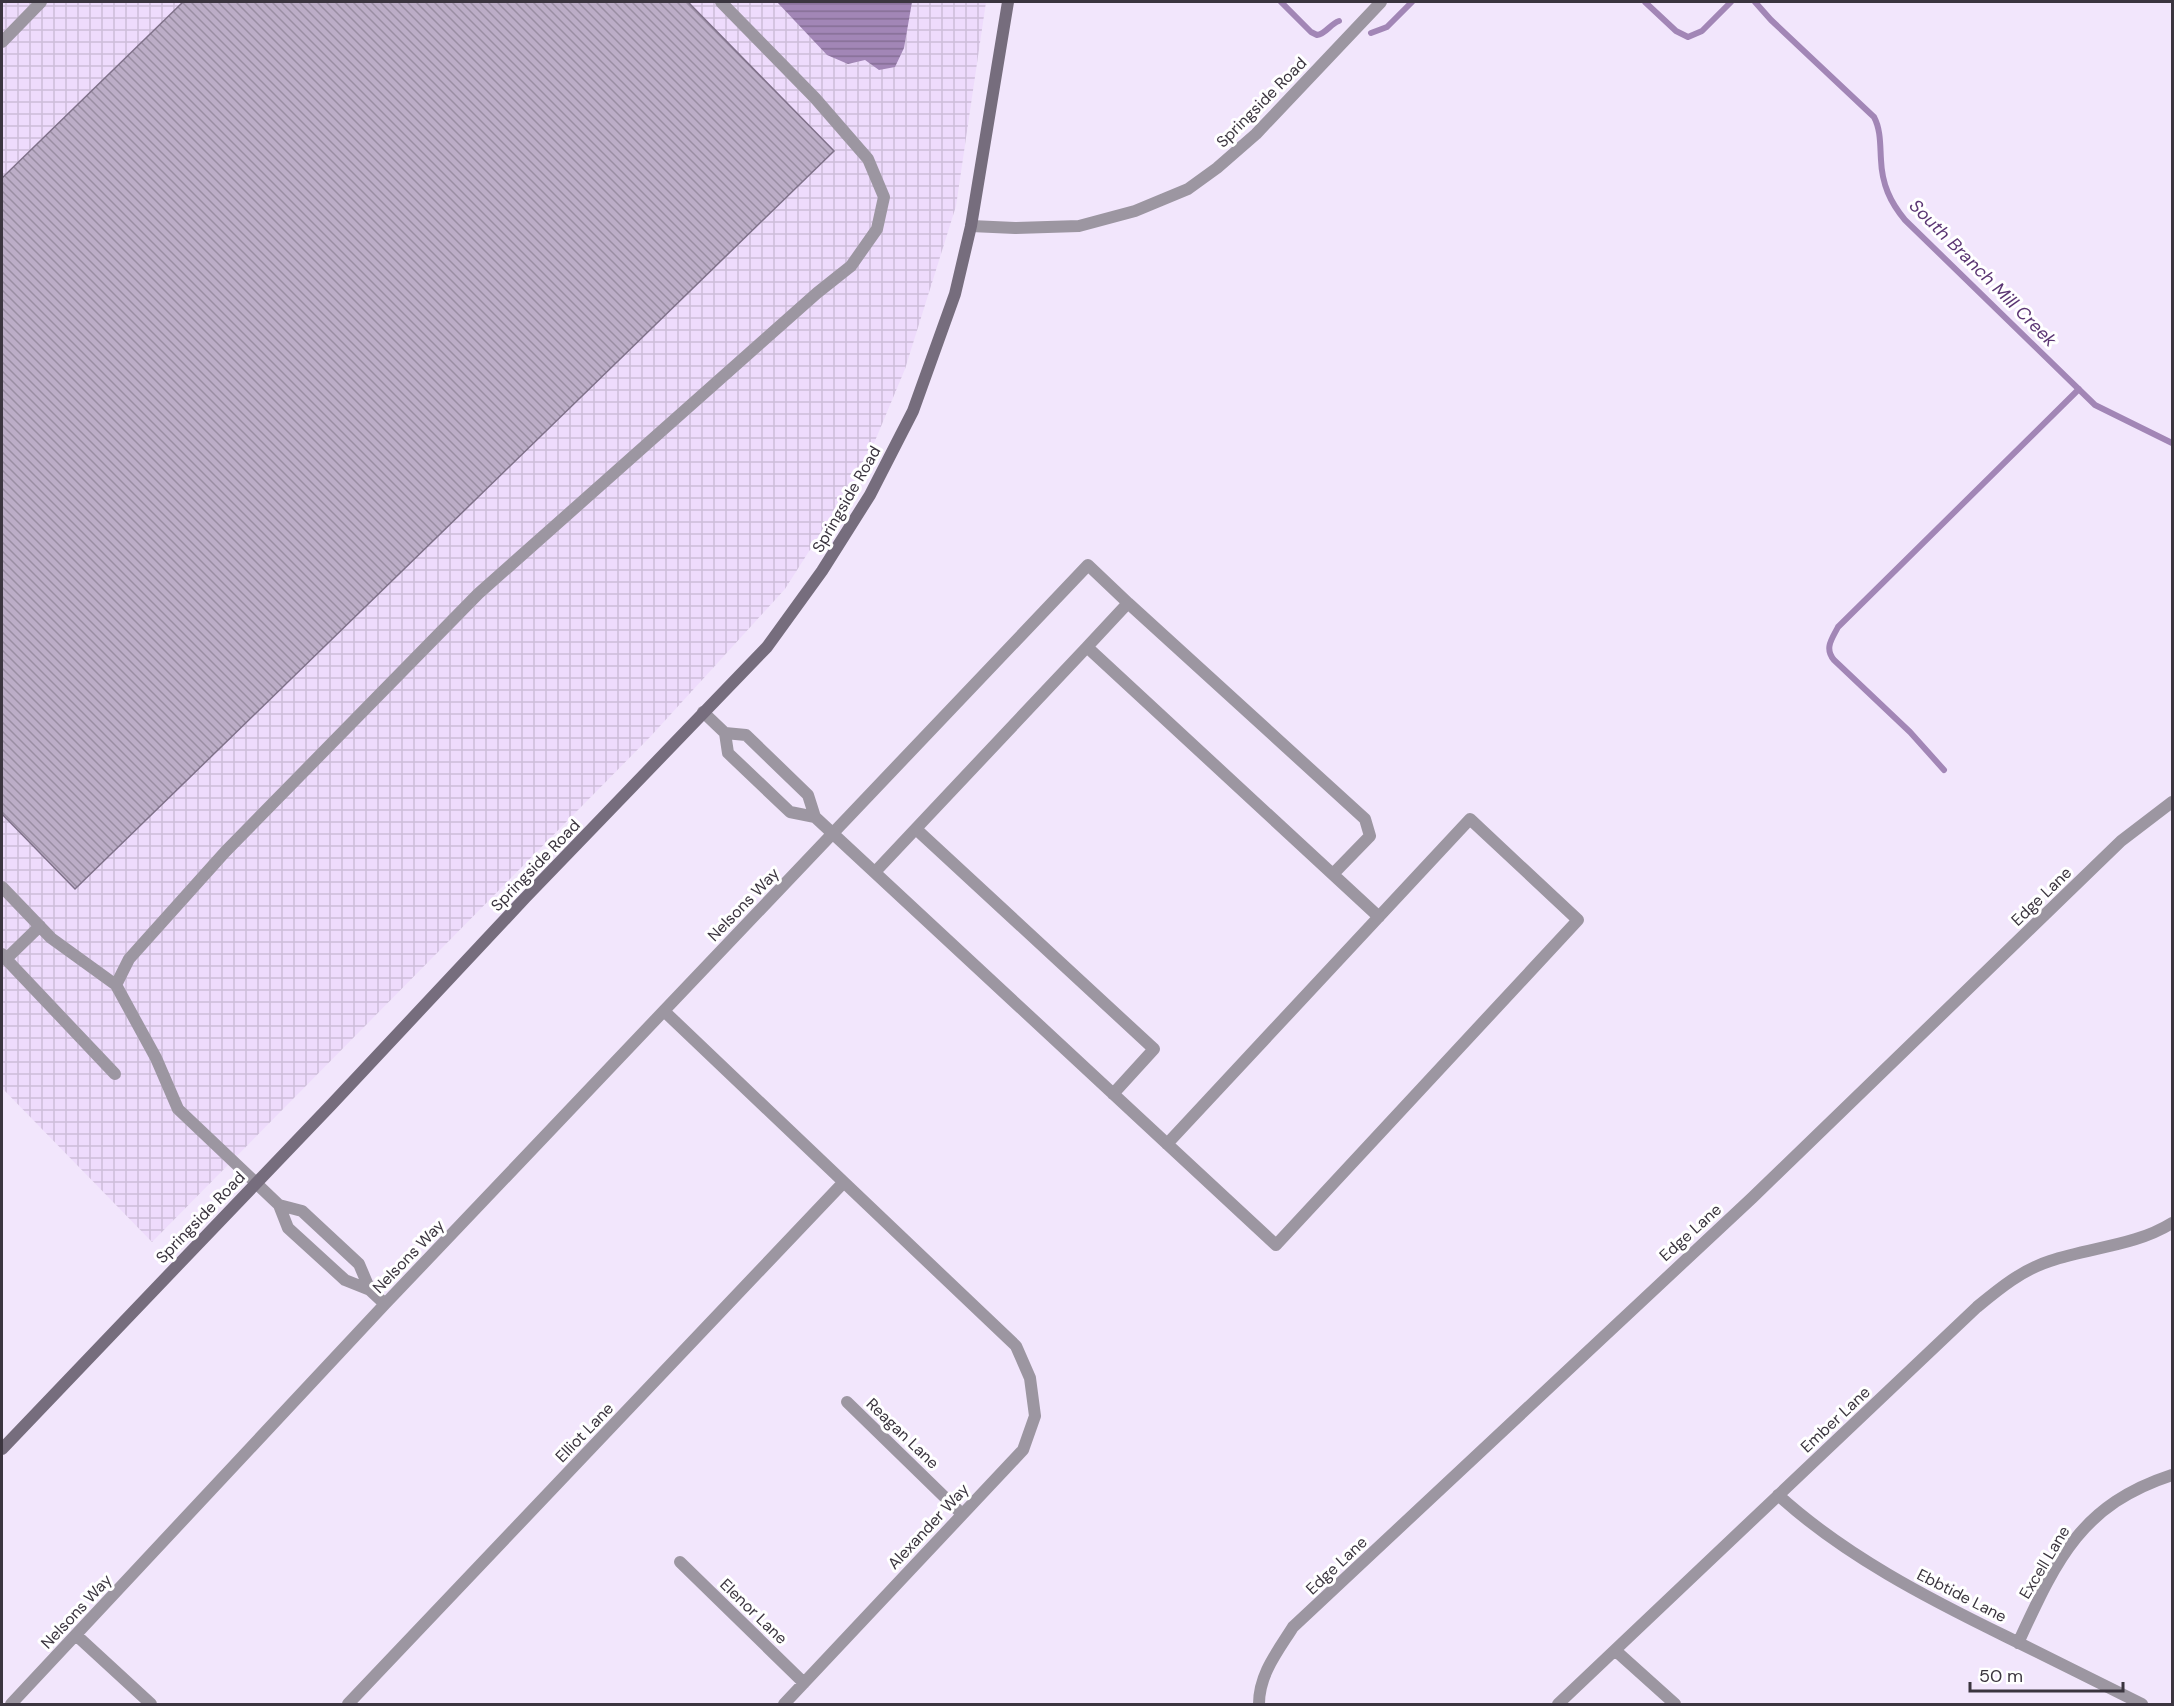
<svg xmlns="http://www.w3.org/2000/svg" width="2174" height="1706" font-family="'DM Sans',sans-serif">
<defs>
<pattern id="industrial-grid" width="8" height="8" patternUnits="userSpaceOnUse" patternTransform="scale(1.5)"><rect width="8" height="8" fill="#eedbfc"/><path d="M0 4h8M4 0v8" fill="none" stroke="#cdbdd9"/></pattern>
<pattern id="water-rules" width="6" height="5" patternUnits="userSpaceOnUse" patternTransform="scale(1.5)"><rect width="6" height="5" fill="#a286b6"/><path d="M0 2.5h6" fill="none" stroke="#856e95"/></pattern>
<pattern id="building-back-hatch" width="6" height="6" patternUnits="userSpaceOnUse" patternTransform="scale(1.5)"><rect width="6" height="6" fill="#bcadc7"/><path d="M-1 5l2 2M0 0l6 6M5-1l2 2" fill="none" stroke="#9a8ea3"/></pattern>
</defs>
<rect width="100%" height="100%" fill="#f2e6fc"/>
<path fill="url(#industrial-grid)" d="M 2,2 L 986,2 L 956,206 L 905,369 L 867,460 L 785,589 L 650,737 L 152,1242 L 2,1088 Z"/>
<path fill="url(#water-rules)" d="M 777,2 L 912,2 L 904,48 L 895,67 L 879,70 L 865,60 L 848,64 L 827,55 Z"/>
<g fill="none" stroke-linecap="round" stroke-linejoin="round">
<path stroke="#a286b6" stroke-width="6" d="M 1281,2 L 1311,32 L 1317,35 C 1326,34 1330,24 1339,21
M 1645,2 L 1676,31 L 1688,37 L 1702,31 L 1731,2
M 1755,2 L 1771,20 L 1874,117 C 1881,130 1880,146 1881,160 C 1882,184 1890,202 1905,220 L 2095,405 L 2172,443
M 1371,33 L 1387,27 L 1412,2
M 1944,770 L 1910,732 L 1834,660 C 1824,648 1832,639 1838,627 L 2079,389"/>
</g>
<path fill="url(#building-back-hatch)" stroke="#7f7189" stroke-width="1.5" d="M 183,2 L 688,2 L 834,151 L 75,889 L 2,814 L 2,178 Z"/>
<g fill="none" stroke-linecap="round" stroke-linejoin="round">
<path stroke="#9c96a1" stroke-width="12" d="M 2,42 L 41,2
M 2,887 L 51,938 L 116,985 L 156,1058 L 178,1109 L 256,1183
M 2,954 L 6,959 L 40,926
M 6,959 L 115,1074
M 116,985 L 129,959 L 225,852 L 478,594 L 817,293 L 851,266 L 877,229 L 884,197 L 868,159 L 815,98 L 721,2"/>
<path stroke="#9c96a1" stroke-width="12" d="M 971,226 L 1015,228 L 1079,226 L 1135,211 L 1188,189 L 1217,168 L 1256,134 L 1381,2
M 703,712 L 725,733 L 746,735 L 808,795 L 815,817 L 1276,1245 L 1578,920 L 1470,819 L 1167,1144
M 725,733 L 728,753 L 790,812 L 815,817
M 916,829 L 1154,1049 L 1113,1094
M 875,872 L 1087,647
M 1333,874 L 1370,836 L 1365,819 L 1128,603 L 1087,647 L 1379,917
M 664,1011 L 1016,1346 L 1030,1378 L 1035,1416 L 1023,1450 L 784,1704
M 256,1183 L 279,1205 L 288,1228 L 345,1280 L 370,1290 L 385,1304
M 279,1205 L 302,1211 L 359,1264 L 370,1290
M 847,1402 L 962,1514
M 1778,1495 C 1844,1555 1927,1598 2007,1637 C 2052,1659 2097,1682 2142,1704
M 680,1562 L 804,1683
M 76,1635 L 151,1704
M 2018,1643 C 2056,1561 2080,1505 2172,1475
M 1616,1651 L 1675,1704
M 11,1704 L 385,1304 L 1088,565 L 1128,603
M 348,1704 L 843,1183
M 1259,1704 C 1259,1674 1278,1651 1293,1627 L 1752,1198 L 2121,841 L 2172,802
M 1558,1704 L 1977,1307 C 2000,1288 2022,1270 2050,1261 C 2091,1247 2135,1246 2172,1223"/>
<path stroke="#766d7d" stroke-width="12" d="M 2,1449 L 332,1104 L 525,898 L 767,647 L 822,571 L 870,495 L 913,411 L 955,294 L 971,226 L 1008,2"/>
</g>
<g text-anchor="middle" stroke-width="6" stroke-linejoin="round" paint-order="stroke">
<g font-size="16" fill="#3b353f" stroke="#fff">
<text transform="translate(1261 102) rotate(-45)" y="6">Springside Road</text>
<text transform="translate(846 499) rotate(-60)" y="6">Springside Road</text>
<text transform="translate(535 865) rotate(-46)" y="6">Springside Road</text>
<text transform="translate(2041 896) rotate(-44)" y="6">Edge Lane</text>
<text transform="translate(743 904) rotate(-46)" y="6">Nelsons Way</text>
<text transform="translate(200 1217) rotate(-46)" y="6">Springside Road</text>
<text transform="translate(1690 1232) rotate(-42)" y="6">Edge Lane</text>
<text transform="translate(408 1256) rotate(-46)" y="6">Nelsons Way</text>
<text transform="translate(1835 1419) rotate(-43)" y="6">Ember Lane</text>
<text transform="translate(584 1432) rotate(-46)" y="6">Elliot Lane</text>
<text transform="translate(903 1433) rotate(44)" y="6">Reagan Lane</text>
<text transform="translate(928 1526) rotate(-47)" y="6">Alexander Way</text>
<text transform="translate(2044 1562) rotate(-59)" y="6">Excell Lane</text>
<text transform="translate(1336 1565) rotate(-43)" y="6">Edge Lane</text>
<text transform="translate(1962 1595) rotate(27)" y="6">Ebbtide Lane</text>
<text transform="translate(76 1611) rotate(-47)" y="6">Nelsons Way</text>
<text transform="translate(754 1611) rotate(44)" y="6">Elenor Lane</text>
</g>
<g font-size="18" font-style="italic" fill="#5b3673" stroke="#fff">
<text transform="translate(1983 273) rotate(45)" y="6">South Branch Mill Creek</text>
</g>
</g>
<rect width="2174" height="1706" fill="none" stroke="#3b353f" stroke-width="6"/>
<path d="M1970 1682v9h153v-9" fill="none" stroke="#3b353f" stroke-width="3"/>
<text x="1979" y="1682" font-size="18" fill="#3b353f" stroke="#ffffff" stroke-width="4.5" paint-order="stroke">50 m</text>
</svg>
